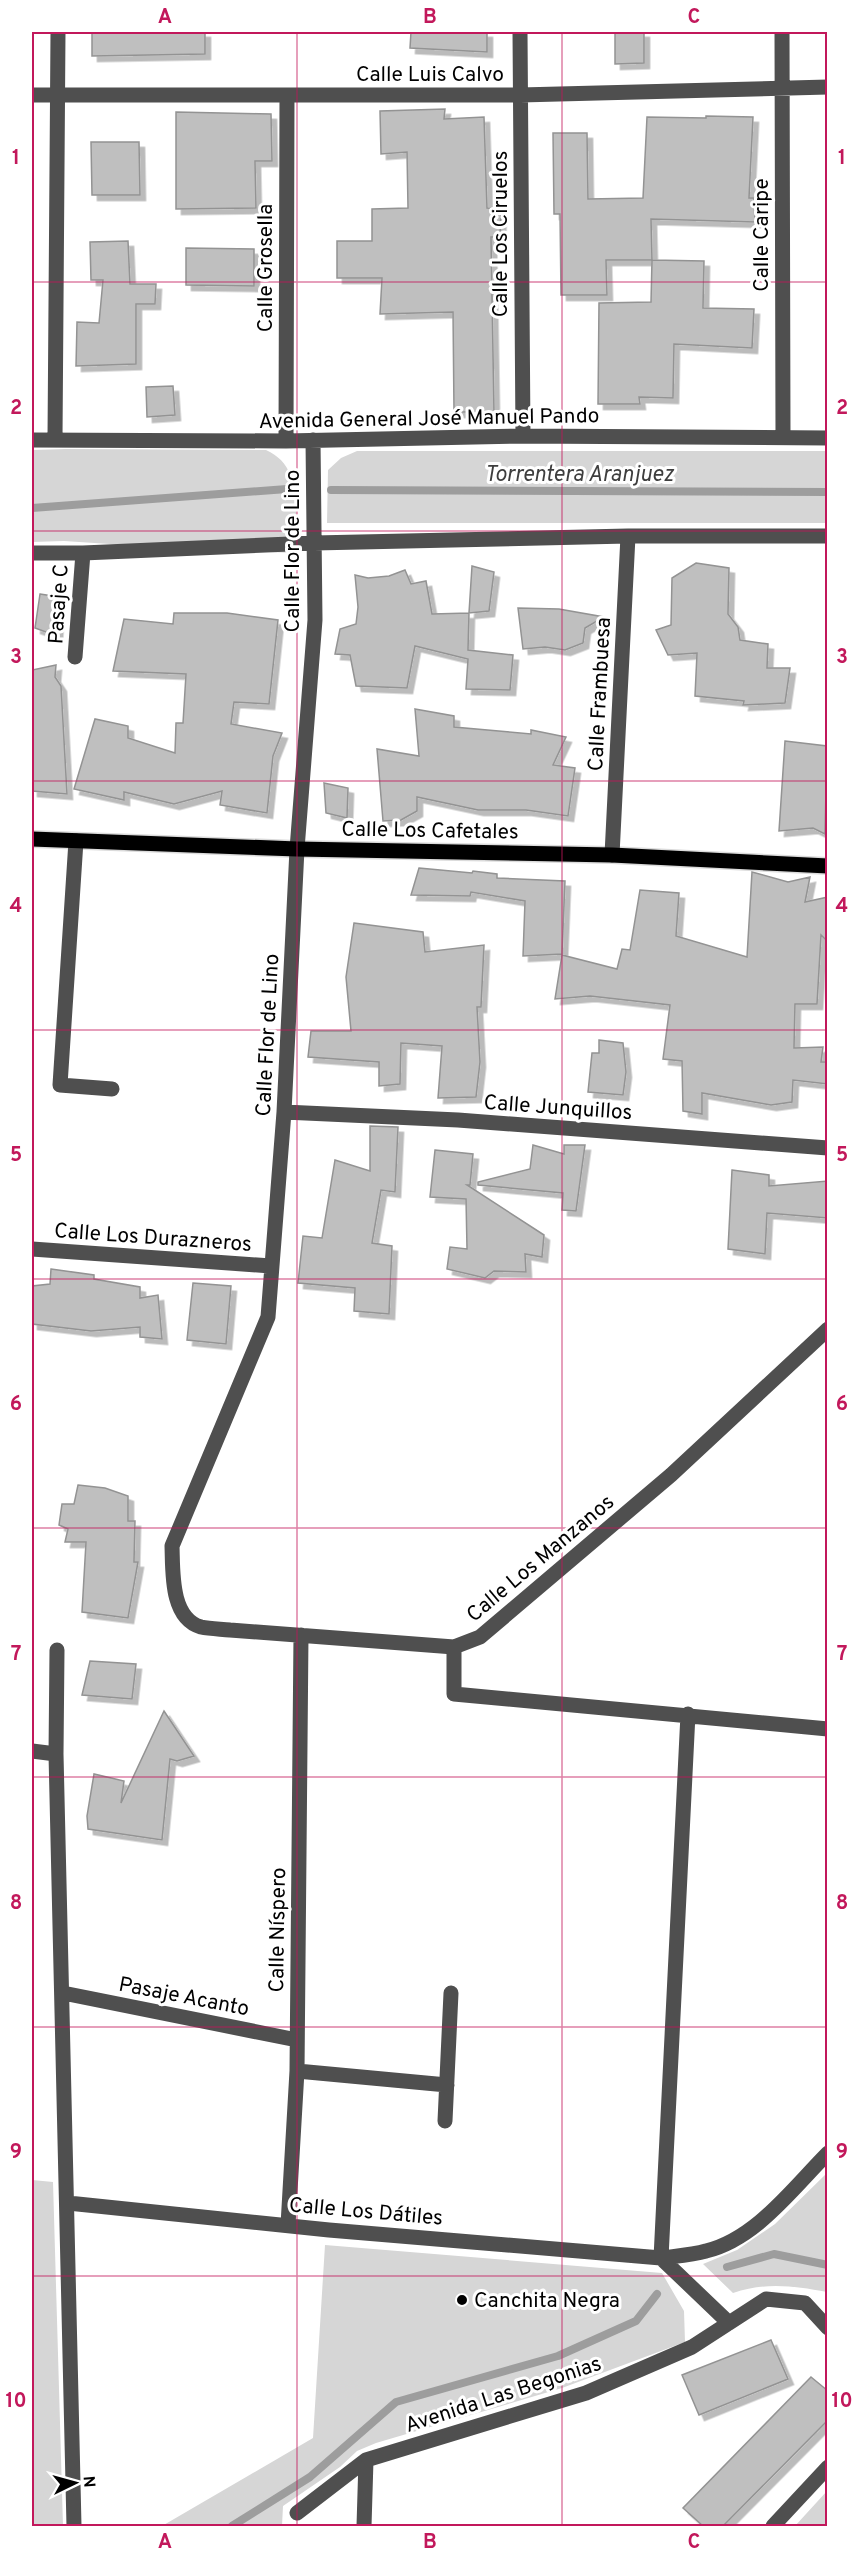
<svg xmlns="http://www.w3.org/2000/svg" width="859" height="2558" font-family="Overpass,sans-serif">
<defs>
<filter id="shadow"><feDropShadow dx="5.5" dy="5.5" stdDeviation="0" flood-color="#0004"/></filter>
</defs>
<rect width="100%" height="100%" fill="#fff"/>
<path fill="#d6d6d6" d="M 66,449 L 266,450 C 305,467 295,516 296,553 L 186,549 L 64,541 L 32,542 L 32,450 Z
M 357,451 L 827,451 L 827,523 L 327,523 L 328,470 L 341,458 Z
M 827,2173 L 827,2292 C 794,2286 765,2282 733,2293 L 703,2264 L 737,2250 L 775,2224 Z
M 32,2180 L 53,2182 L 63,2526 L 32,2526 Z
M 325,2245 L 662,2273 L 684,2311 L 685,2342 L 562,2388 L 376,2443 L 357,2451 L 340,2467 L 283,2506 L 282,2526 L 162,2526 L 313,2438 Z
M 827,2491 L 827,2526 L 795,2526 Z"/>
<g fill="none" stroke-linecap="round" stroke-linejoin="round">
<path stroke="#9d9d9d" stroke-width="8" d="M 331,490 L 828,492
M 32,508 L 287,489
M 727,2267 L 774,2254 L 828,2265
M 232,2526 L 310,2477 L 396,2402 L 558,2356 L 636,2321 L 657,2294"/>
</g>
<path fill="#bfbfbf" stroke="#939393" stroke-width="1.5" filter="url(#shadow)" d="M 92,32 L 205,32 L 205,54 L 92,56 Z
M 411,32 L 487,32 L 487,52 L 410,48 Z
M 615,32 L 644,32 L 644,63 L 615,64 Z
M 445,109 L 444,119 L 484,117 L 487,208 L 501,209 L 500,237 L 491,237 L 494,412 L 454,412 L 453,312 L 380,314 L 382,278 L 337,278 L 337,241 L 372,241 L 372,209 L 408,208 L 407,152 L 381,154 L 380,111 Z
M 176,112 L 271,114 L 272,161 L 255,161 L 256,208 L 176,209 Z
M 706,116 L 753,117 L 749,198 L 754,198 L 755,222 L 651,219 L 652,260 L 606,260 L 607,295 L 561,295 L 560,214 L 554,214 L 553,133 L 587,133 L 588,199 L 643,198 L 647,117 L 706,118 Z
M 91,142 L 139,142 L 140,195 L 92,195 Z
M 128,241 L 130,284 L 156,284 L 155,304 L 136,304 L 136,364 L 76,366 L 77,322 L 99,323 L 103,280 L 91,280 L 90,242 Z
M 186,248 L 254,249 L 254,286 L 186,285 Z
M 652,260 L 704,261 L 703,308 L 754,309 L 752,348 L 674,344 L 673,398 L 639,397 L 640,404 L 598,404 L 599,303 L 651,302 Z
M 173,386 L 175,415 L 147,417 L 146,387 Z
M 696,563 L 729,568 L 728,614 L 738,627 L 740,640 L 768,644 L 767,668 L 790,668 L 785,703 L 743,705 L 744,701 L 695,696 L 697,653 L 668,655 L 656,630 L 671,625 L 672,578 Z
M 472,566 L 494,572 L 489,611 L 469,613 Z
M 405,570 L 411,584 L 426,581 L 432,614 L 469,613 L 468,650 L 513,655 L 510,690 L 466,689 L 468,659 L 415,646 L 407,688 L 356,686 L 350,655 L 335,654 L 340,629 L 356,624 L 358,607 L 355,575 L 368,578 L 389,576 Z
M 40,594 L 59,597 L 57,636 L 35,628 Z
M 518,608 L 559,609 L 604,617 L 585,628 L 583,643 L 565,650 L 545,647 L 523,649 Z
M 174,613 L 227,613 L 278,620 L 269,704 L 234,702 L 231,724 L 282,733 L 273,756 L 267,813 L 220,805 L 222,791 L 174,804 L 124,792 L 124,800 L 74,789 L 95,719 L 128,726 L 128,738 L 175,753 L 176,723 L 183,723 L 186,674 L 113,671 L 124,619 L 173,624 Z
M 56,665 L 55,677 L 61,686 L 67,794 L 32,791 L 32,670 Z
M 415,709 L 454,716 L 454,727 L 531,734 L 531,730 L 566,737 L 553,765 L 575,768 L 568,816 L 526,810 L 478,810 L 417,797 L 417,811 L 401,820 L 383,821 L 377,749 L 419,756 Z
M 785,741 L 827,746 L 825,834 L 813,828 L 779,831 Z
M 324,783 L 348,788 L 347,818 L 326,813 Z
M 419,868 L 472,873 L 473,871 L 497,874 L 497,878 L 565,881 L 562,954 L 523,956 L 525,901 L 471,892 L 470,896 L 411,895 Z
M 752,872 L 788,882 L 810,877 L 805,902 L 828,897 L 828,942 L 821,935 L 817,1004 L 795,1004 L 794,1048 L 823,1047 L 821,1062 L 828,1062 L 828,1084 L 793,1080 L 792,1102 L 771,1105 L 702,1093 L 702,1114 L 683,1111 L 682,1061 L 663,1059 L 670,1005 L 590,996 L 555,999 L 562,955 L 617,969 L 622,949 L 630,950 L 640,890 L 679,893 L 676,936 L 747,957 Z
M 354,923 L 423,932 L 425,952 L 484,945 L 481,1007 L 477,1007 L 480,1062 L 476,1097 L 438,1098 L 442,1046 L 401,1043 L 400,1084 L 379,1086 L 379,1062 L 308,1057 L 311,1031 L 351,1031 L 346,977 Z
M 599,1040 L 623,1043 L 626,1072 L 623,1095 L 588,1092 L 592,1053 L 599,1053 Z
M 370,1126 L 398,1127 L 395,1192 L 381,1190 L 372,1243 L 392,1246 L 389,1314 L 354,1311 L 355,1288 L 298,1283 L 303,1236 L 322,1238 L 335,1160 L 370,1171 Z
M 533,1145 L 564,1154 L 564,1145 L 585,1145 L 576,1211 L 562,1210 L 563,1193 L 478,1185 L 478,1182 L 530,1169 Z
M 435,1150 L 473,1154 L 470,1185 L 467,1185 L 544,1235 L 542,1257 L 525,1254 L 526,1272 L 494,1271 L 485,1278 L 447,1269 L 450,1247 L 467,1249 L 466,1199 L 430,1197 Z
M 732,1170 L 769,1175 L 769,1186 L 828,1181 L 828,1218 L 767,1213 L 765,1254 L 728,1249 Z
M 51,1269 L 94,1275 L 94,1279 L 140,1287 L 140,1298 L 158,1295 L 162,1339 L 140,1337 L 140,1327 L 91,1331 L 32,1324 L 32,1286 L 50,1284 Z
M 193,1283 L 231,1286 L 226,1344 L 187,1340 Z
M 78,1485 L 105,1488 L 128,1496 L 128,1521 L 135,1521 L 134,1562 L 138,1562 L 128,1618 L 82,1612 L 86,1542 L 65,1542 L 68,1529 L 59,1525 L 62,1504 L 74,1504 Z
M 90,1661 L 136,1664 L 132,1699 L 82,1695 Z
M 164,1711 L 194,1756 L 177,1761 L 170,1759 L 162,1840 L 88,1829 L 87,1816 L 94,1774 L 124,1781 L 121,1803 Z
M 771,2340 L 788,2379 L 699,2415 L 682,2375 Z
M 811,2377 L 828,2391 L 828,2420 L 723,2526 L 703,2526 L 683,2508 Z"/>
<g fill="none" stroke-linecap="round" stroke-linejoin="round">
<g stroke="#dbdbdb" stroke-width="18">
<path id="major" d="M 32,839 L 297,849 L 612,855 L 828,866"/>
</g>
<path stroke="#4f4f4f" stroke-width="15" d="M 520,32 L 523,436
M 782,32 L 783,437
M 32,95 L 520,95 L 828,87
M 55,439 L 58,32
M 32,440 L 286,441 L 523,436 L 828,438
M 313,440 L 315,620 L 297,849 L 284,1112 L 268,1317 L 172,1546 C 173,1571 170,1618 201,1627 C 210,1629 221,1629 230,1630 L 454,1647 L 480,1637 L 671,1475 L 828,1329
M 286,441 L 287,95
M 32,553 L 83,553 L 314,543 L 628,536 L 828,536
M 75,657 L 83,553
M 76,841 L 60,1085 L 112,1089
M 612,855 L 628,536
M 284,1112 L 458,1120 L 828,1148
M 32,1249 L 271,1266
M 454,1647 L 454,1694 L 828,1729
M 57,1650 L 56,1754 L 74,2526
M 688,1714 L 661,2258 L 729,2323
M 32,1751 L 56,1754
M 63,1993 L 297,2040
M 297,2071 L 447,2085
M 445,2121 L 451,1993
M 68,2203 L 329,2230 L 661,2258 C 676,2256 692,2255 706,2251 C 756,2239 793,2188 828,2153
M 288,2225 L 297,2071 L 301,1635
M 297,2513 L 366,2460 L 586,2393 L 692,2347 L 766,2299 L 805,2303 L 828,2328
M 364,2526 L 366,2460
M 773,2526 L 828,2467"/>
<use href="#major" stroke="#000" stroke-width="15"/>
</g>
<path fill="none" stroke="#c2185b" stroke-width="1.5" stroke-opacity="0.55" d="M 297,32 L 297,2526M 562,32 L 562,2526M 32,282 L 828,282M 32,531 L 828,531M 32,781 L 828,781M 32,1030 L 828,1030M 32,1279 L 828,1279M 32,1528 L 828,1528M 32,1777 L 828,1777M 32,2027 L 828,2027M 32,2276 L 828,2276"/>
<circle fill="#000" stroke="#fff" stroke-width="2" cx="462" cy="2300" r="6"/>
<g text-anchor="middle" stroke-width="6" stroke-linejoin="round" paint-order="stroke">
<g font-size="21" fill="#000" stroke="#fff">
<text x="430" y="81">Calle Luis Calvo</text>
<text transform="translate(500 234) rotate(-90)" y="7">Calle Los Ciruelos</text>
<text transform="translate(761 235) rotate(-90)" y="7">Calle Caripe</text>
<text transform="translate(265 268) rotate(-90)" y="7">Calle Grosella</text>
<text transform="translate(429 418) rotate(-1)" y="7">Avenida General José Manuel Pando</text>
<text transform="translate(292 551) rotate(-90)" y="7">Calle Flor de Lino</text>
<text transform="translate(58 604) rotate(-86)" y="7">Pasaje C</text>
<text transform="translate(599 694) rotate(-87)" y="7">Calle Frambuesa</text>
<text transform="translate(430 830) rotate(1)" y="7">Calle Los Cafetales</text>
<text transform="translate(267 1035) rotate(-87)" y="7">Calle Flor de Lino</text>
<text transform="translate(558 1107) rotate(4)" y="7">Calle Junquillos</text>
<text transform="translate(153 1237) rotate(4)" y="7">Calle Los Durazneros</text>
<text transform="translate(540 1558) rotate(-40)" y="7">Calle Los Manzanos</text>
<text transform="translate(277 1930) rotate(-89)" y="7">Calle Níspero</text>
<text transform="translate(184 1996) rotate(11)" y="7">Pasaje Acanto</text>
<text transform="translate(366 2211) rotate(5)" y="7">Calle Los Dátiles</text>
<text transform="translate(503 2394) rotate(-18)" y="7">Avenida Las Begonias</text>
</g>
<g font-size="21" fill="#000" stroke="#fff" text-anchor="start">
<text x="474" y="2307">Canchita Negra</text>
</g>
<g font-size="22" font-style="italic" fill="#3e3e3e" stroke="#fff">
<text x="579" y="481">Torrentera Aranjuez</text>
</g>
</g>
<rect width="859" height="2558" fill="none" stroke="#ffffff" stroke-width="66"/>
<g transform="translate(75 2483) rotate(85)" stroke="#ffffff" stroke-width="4.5" paint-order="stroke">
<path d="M0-4.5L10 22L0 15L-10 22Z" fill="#000000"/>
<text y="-9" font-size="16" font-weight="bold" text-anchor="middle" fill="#000000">N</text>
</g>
<rect x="33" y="33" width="793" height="2492" fill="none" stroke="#c2185b" stroke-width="2"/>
<g font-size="20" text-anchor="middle" font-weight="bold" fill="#c2185b">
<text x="165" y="23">A</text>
<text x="430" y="23">B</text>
<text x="694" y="23">C</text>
<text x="16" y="164">1</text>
<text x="842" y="164">1</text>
<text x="16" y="414">2</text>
<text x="842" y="414">2</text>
<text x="16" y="663">3</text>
<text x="842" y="663">3</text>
<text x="16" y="912">4</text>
<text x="842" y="912">4</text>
<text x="16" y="1161">5</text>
<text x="842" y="1161">5</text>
<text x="16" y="1410">6</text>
<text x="842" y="1410">6</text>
<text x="16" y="1660">7</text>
<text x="842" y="1660">7</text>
<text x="16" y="1909">8</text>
<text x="842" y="1909">8</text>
<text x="16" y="2158">9</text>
<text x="842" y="2158">9</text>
<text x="16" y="2407">10</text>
<text x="842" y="2407">10</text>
<text x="165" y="2548">A</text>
<text x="430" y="2548">B</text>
<text x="694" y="2548">C</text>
</g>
</svg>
